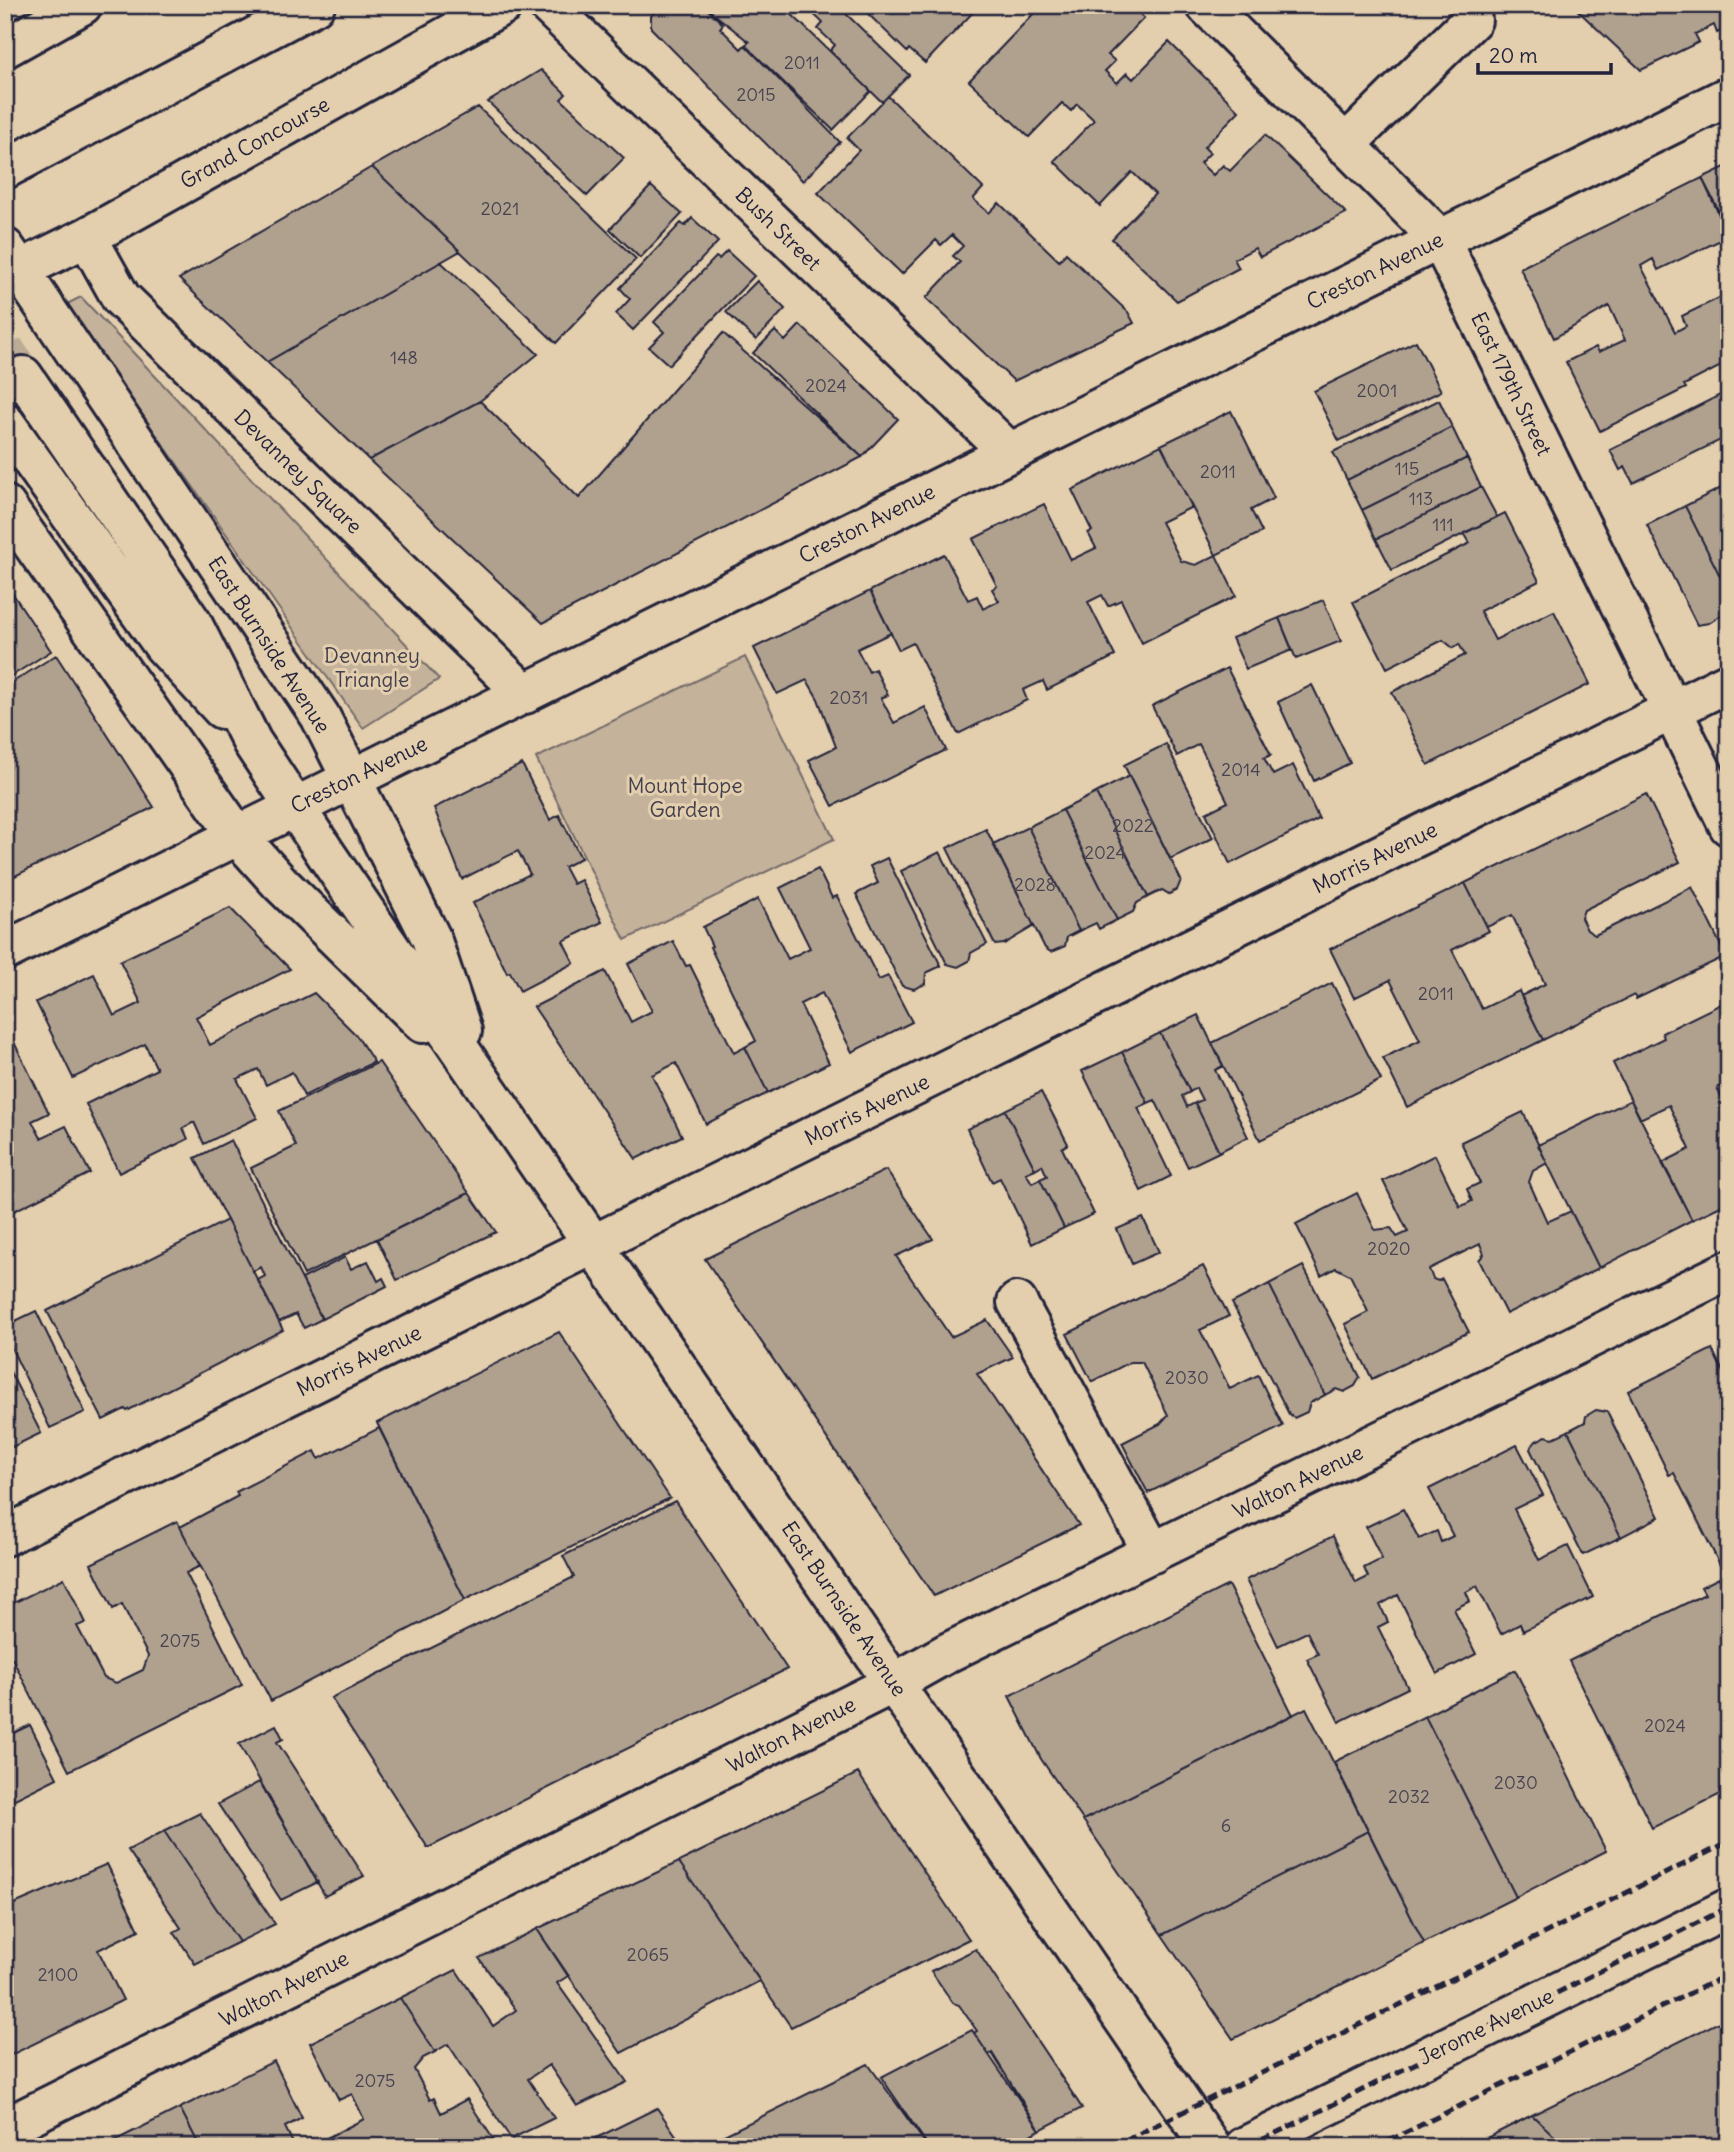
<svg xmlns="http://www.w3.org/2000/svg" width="1734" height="2152" font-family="Delius,sans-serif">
<rect width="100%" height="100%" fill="#e3cead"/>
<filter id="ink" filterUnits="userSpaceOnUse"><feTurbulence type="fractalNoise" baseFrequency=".0143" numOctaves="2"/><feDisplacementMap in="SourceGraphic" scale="14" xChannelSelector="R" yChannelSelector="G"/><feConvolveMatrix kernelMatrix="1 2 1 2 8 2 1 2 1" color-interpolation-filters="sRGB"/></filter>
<g filter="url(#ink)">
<path fill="#c4b29a" stroke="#736a6a" stroke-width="2" d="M 81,297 L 439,679 L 363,728 L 82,329 L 67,304 Z
M 745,657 L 834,839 L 625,940 L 536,758 Z"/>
<path fill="#b0a18f" stroke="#22223b" stroke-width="2" d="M 703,5 L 782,5 L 871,91 L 833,130 L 745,45 L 749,42 Z
M 703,5 L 723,24 L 720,28 L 741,49 L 745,45 L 840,142 L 803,181 L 651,28 L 651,16 L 659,7 Z
M 837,5 L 909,75 L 882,102 L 830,51 L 835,45 L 818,29 L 823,23 L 805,6 Z
M 859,5 L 974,5 L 977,8 L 925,63 L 909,49 L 907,52 Z
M 1036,5 L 1130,5 L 1144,18 L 1108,55 L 1115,61 L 1105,71 L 1117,83 L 1127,73 L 1133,79 L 1169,42 L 1239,111 L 1204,147 L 1210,153 L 1200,163 L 1213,175 L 1223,165 L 1230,171 L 1265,135 L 1346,213 L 1260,257 L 1255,248 L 1234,259 L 1239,268 L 1177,301 L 1112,239 L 1155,194 L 1132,172 L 1100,206 L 1054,161 L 1094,120 L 1077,104 L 1071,111 L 1062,103 L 1029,137 L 969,81 L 1036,11 Z
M 1572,5 L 1729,5 L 1729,27 L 1717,33 L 1714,25 L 1695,34 L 1699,42 L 1641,70 Z
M 541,70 L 566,94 L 561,99 L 624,158 L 587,196 L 488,102 Z
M 888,96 L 983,188 L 973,199 L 989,213 L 999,203 L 1059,261 L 1066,253 L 1128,312 L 1134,323 L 1014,381 L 926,298 L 960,262 L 953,256 L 963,246 L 952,235 L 941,245 L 936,240 L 902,274 L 818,193 L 859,150 L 847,138 Z
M 478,107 L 636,259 L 556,343 L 372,167 Z
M 1729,165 L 1729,231 L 1702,178 Z
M 372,167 L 460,251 L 267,362 L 179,279 Z
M 1702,178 L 1729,236 L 1658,270 L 1653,259 L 1641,266 L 1675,332 L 1686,326 L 1682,316 L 1729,293 L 1729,362 L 1684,385 L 1686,388 L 1600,431 L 1566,362 L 1596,347 L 1599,352 L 1625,340 L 1612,312 L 1609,306 L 1554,338 L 1520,268 Z
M 651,186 L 682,214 L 640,258 L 610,229 Z
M 692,218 L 718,242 L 633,330 L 616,314 L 630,299 L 620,288 L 681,223 L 685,226 Z
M 727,251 L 754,276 L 669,365 L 649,347 L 664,332 L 654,322 L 716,257 L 719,259 Z
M 441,262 L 538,354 L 480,401 L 369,460 L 267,362 Z
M 757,281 L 785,309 L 756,340 L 726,312 Z
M 800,325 L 898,419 L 862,457 L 753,353 L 775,331 L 785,341 Z
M 723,333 L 862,457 L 543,623 L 369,460 L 480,401 L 579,498 Z
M 1416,341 L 1441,391 L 1339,441 L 1314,391 Z
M 1720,395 L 1729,414 L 1729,436 L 1633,483 L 1625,467 L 1620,470 L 1610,450 Z
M 1439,400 L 1452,427 L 1347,480 L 1333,452 Z
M 1231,411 L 1274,498 L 1251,510 L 1262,532 L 1216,555 L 1161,445 Z
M 1452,427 L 1467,458 L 1362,510 L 1347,480 Z
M 1161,445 L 1192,507 L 1161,522 L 1181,561 L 1196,565 L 1216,555 L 1236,596 L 1142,643 L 1121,600 L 1108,606 L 1102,595 L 1088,602 L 1115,656 L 1047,690 L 1043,681 L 1023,690 L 1027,700 L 958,734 L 913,643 L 899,650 L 870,591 L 944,554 L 968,600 L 977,596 L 983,609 L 999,601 L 992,589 L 997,586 L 973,539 L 1044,504 L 1071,560 L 1096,548 L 1088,533 L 1092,531 L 1072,490 Z
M 1467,458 L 1481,487 L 1376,539 L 1362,510 Z
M 1481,487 L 1497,517 L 1392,570 L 1376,539 Z
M 1721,488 L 1729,505 L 1729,594 L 1685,506 Z
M 1685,506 L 1729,594 L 1729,610 L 1709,623 L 1697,625 L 1647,525 Z
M 1505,513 L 1539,581 L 1480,611 L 1495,640 L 1554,611 L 1590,684 L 1428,765 L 1392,692 L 1465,655 L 1459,644 L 1453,648 L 1443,640 L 1387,668 L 1353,602 L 1470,543 L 1464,533 Z
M 5,582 L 51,651 L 5,680 Z
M 870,591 L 891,633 L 857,649 L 869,672 L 875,669 L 888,695 L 881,698 L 894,723 L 925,707 L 946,750 L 833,806 L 809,760 L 836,747 L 818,699 L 807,680 L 777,694 L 754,648 Z
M 1323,600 L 1341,641 L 1296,659 L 1279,618 Z
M 1279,618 L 1292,650 L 1246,669 L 1232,638 Z
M 56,655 L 154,807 L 5,881 L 5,687 Z
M 1227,668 L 1271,755 L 1264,758 L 1273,775 L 1293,765 L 1319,819 L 1230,864 L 1206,813 L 1228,802 L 1199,744 L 1177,756 L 1152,706 Z
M 1312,685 L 1350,763 L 1314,781 L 1278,702 Z
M 1166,744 L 1213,838 L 1170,859 L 1124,765 Z
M 522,764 L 550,820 L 559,815 L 581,858 L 564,867 L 573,884 L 581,880 L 602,922 L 563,941 L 574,963 L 520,991 L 510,972 L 507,973 L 473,903 L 530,874 L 518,851 L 462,879 L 434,808 Z
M 1129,776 L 1181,880 L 1177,890 L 1169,894 L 1162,890 L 1148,897 L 1096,793 Z
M 1096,793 L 1148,897 L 1137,903 L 1133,912 L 1117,920 L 1062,810 Z
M 1646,794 L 1680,862 L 1584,910 L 1581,918 L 1587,930 L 1595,935 L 1692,887 L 1726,956 L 1636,999 L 1634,995 L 1543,1040 L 1521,996 L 1545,984 L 1529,950 L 1512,915 L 1487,927 L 1465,883 Z
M 1062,810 L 1117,920 L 1099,929 L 1096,923 L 1079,931 L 1028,827 Z
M 1028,827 L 1079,931 L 1067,937 L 1065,946 L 1051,952 L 1045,948 L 993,844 Z
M 986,829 L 1034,926 L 1004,944 L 995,945 L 947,848 Z
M 940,852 L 987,944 L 971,953 L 969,961 L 958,967 L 947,964 L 901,871 Z
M 887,858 L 941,966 L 926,973 L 925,984 L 914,989 L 902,986 L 856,894 L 878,883 L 870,866 Z
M 818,869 L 832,898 L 837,896 L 879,980 L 888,976 L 912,1022 L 852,1052 L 822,993 L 800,1004 L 829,1063 L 768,1093 L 745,1047 L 756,1041 L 710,947 L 712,946 L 703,927 L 758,899 L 788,959 L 810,948 L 780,888 Z
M 1465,883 L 1489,931 L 1452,950 L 1482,1009 L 1519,991 L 1543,1040 L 1407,1107 L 1383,1058 L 1420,1040 L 1390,980 L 1354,998 L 1330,949 Z
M 230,908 L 290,969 L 196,1017 L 210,1045 L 314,993 L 356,1035 L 374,1062 L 304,1096 L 292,1072 L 266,1085 L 258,1069 L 237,1079 L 257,1118 L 204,1144 L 194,1122 L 183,1128 L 188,1139 L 119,1173 L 86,1104 L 157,1069 L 145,1044 L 73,1078 L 36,1002 L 94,974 L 114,1016 L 141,1003 L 120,961 Z
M 673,941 L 686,966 L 690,965 L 734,1053 L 745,1047 L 768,1093 L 706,1124 L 676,1063 L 652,1075 L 682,1136 L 636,1159 L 534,1007 L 605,971 L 631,1022 L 652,1011 L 628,964 Z
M 1332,983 L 1381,1080 L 1260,1140 L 1212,1043 Z
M 1729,1000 L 1729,1082 L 1717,1088 L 1729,1111 L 1729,1202 L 1692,1220 L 1662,1163 L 1690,1149 L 1669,1105 L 1640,1119 L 1613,1063 L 1664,1038 L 1662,1033 Z
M 1198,1015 L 1223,1066 L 1215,1070 L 1248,1137 L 1219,1152 L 1195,1103 L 1202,1100 L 1196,1088 L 1190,1092 L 1160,1033 Z
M 5,1024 L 49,1113 L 32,1121 L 41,1138 L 66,1126 L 90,1173 L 14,1211 L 5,1193 Z
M 1160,1033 L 1190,1092 L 1182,1096 L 1187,1107 L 1195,1103 L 1219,1152 L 1188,1167 L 1155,1100 L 1148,1103 L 1122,1052 Z
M 1122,1052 L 1148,1103 L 1138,1108 L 1171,1176 L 1141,1191 L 1082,1071 Z
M 379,1062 L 469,1193 L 304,1275 L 251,1168 L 296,1146 L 279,1111 Z
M 1041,1092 L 1068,1144 L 1062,1148 L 1094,1214 L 1064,1228 L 1040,1179 L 1047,1176 L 1042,1165 L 1035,1169 L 1005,1110 Z
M 1631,1100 L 1692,1220 L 1599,1268 L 1538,1145 Z
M 1005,1110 L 1035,1169 L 1026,1173 L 1032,1183 L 1040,1179 L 1064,1228 L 1032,1244 L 1000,1178 L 992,1182 L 967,1129 Z
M 1523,1112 L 1547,1163 L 1533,1171 L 1529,1182 L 1547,1222 L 1571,1211 L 1599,1268 L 1506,1314 L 1479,1260 L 1484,1254 L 1480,1244 L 1429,1269 L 1433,1279 L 1438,1281 L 1442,1279 L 1469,1332 L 1372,1379 L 1345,1324 L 1368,1312 L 1363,1301 L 1350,1275 L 1336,1268 L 1321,1276 L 1296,1224 L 1357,1193 L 1375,1230 L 1391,1228 L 1397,1237 L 1408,1232 L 1383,1181 L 1435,1155 L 1460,1207 L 1472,1201 L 1467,1189 L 1480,1183 L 1461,1142 Z
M 231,1140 L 322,1319 L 304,1328 L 296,1314 L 279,1322 L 258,1280 L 265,1276 L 261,1267 L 253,1271 L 195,1158 Z
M 886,1170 L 933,1239 L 896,1256 L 951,1337 L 987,1320 L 1013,1357 L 977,1374 L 1079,1525 L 934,1596 L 705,1259 Z
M 469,1193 L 496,1232 L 397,1280 L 377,1239 Z
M 1143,1218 L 1159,1252 L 1132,1264 L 1117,1229 Z
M 227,1220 L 283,1330 L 127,1411 L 125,1409 L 103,1420 L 47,1311 Z
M 345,1257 L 351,1269 L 368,1261 L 378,1281 L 383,1278 L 387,1286 L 322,1319 L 302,1279 Z
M 1203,1266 L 1229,1316 L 1200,1330 L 1230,1389 L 1258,1375 L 1283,1426 L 1148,1493 L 1122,1443 L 1160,1424 L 1168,1415 L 1142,1362 L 1130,1362 L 1092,1382 L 1067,1334 Z
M 1303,1266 L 1360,1377 L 1355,1386 L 1344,1392 L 1336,1389 L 1325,1395 L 1269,1284 Z
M 1269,1284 L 1325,1395 L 1310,1403 L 1307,1412 L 1294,1418 L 1289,1414 L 1232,1303 Z
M 36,1311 L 85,1412 L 50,1428 L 5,1335 L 5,1326 Z
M 559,1332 L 670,1498 L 465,1600 L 377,1423 Z
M 1712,1349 L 1729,1384 L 1729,1565 L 1722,1569 L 1674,1473 L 1669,1475 L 1628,1391 Z
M 5,1362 L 41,1433 L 6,1450 L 5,1450 Z
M 1596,1410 L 1607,1412 L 1659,1517 L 1621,1537 L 1568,1431 L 1585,1422 L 1586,1416 Z
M 379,1428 L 465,1600 L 271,1701 L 180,1527 L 238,1496 L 236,1492 L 315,1451 L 319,1459 Z
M 1568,1431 L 1621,1537 L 1583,1555 L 1530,1449 L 1536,1441 L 1546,1436 L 1553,1438 Z
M 1517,1445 L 1543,1495 L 1514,1509 L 1539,1560 L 1568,1546 L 1593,1597 L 1523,1631 L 1520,1624 L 1501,1634 L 1477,1586 L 1466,1592 L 1470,1601 L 1454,1609 L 1476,1654 L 1437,1674 L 1398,1595 L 1380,1605 L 1388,1622 L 1378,1627 L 1408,1688 L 1339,1722 L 1307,1659 L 1318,1654 L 1307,1632 L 1278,1646 L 1246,1580 L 1333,1536 L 1356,1583 L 1368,1577 L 1364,1568 L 1382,1559 L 1366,1527 L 1403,1509 L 1419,1539 L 1437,1531 L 1441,1542 L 1453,1536 L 1429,1489 Z
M 675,1501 L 787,1669 L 428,1848 L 331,1698 L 574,1577 L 563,1556 Z
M 177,1521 L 200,1566 L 186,1573 L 242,1685 L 69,1771 L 12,1658 L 5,1661 L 5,1607 L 64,1578 L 86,1623 L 77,1626 L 104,1678 L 116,1683 L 143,1670 L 148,1656 L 122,1604 L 113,1609 L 91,1564 Z
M 1729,1573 L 1729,1790 L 1652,1828 L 1569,1661 L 1705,1594 L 1701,1587 Z
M 1228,1585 L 1293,1715 L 1083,1820 L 1041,1759 L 1009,1696 Z
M 1515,1670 L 1606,1851 L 1516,1897 L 1425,1716 Z
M 1306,1708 L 1368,1831 L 1162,1935 L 1083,1820 Z
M 1425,1716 L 1516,1897 L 1424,1943 L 1334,1762 Z
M 30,1725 L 57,1778 L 5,1804 L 5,1737 Z
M 276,1725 L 283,1739 L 277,1742 L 364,1876 L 325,1896 L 239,1744 Z
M 858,1773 L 969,1939 L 791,2027 L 679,1862 Z
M 259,1782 L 318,1882 L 281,1900 L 218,1804 Z
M 200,1813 L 275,1924 L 239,1942 L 164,1831 Z
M 164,1831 L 239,1942 L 195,1964 L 174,1932 L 181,1928 L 128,1850 Z
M 1368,1831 L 1424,1943 L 1233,2039 L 1162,1935 Z
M 679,1862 L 760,1981 L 621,2053 L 537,1929 Z
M 107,1864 L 139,1930 L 98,1950 L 123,2000 L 5,2058 L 5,1908 Z
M 537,1929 L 568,1976 L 557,1983 L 627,2082 L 577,2106 L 549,2065 L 528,2079 L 554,2118 L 511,2139 L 448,2044 L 435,2052 L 400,1998 L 456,1970 L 493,2026 L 516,2010 L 479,1958 Z
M 976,1949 L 1082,2108 L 1040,2130 L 992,2053 L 989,2055 L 974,2033 L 977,2031 L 959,2005 L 953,2003 L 931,1971 Z
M 400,1998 L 435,2052 L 423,2058 L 414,2069 L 430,2100 L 434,2098 L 441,2113 L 467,2099 L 497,2145 L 309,2147 L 364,2119 L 352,2094 L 339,2100 L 310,2043 Z
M 1729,2017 L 1729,2147 L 1566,2147 L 1532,2115 Z
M 972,2030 L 1040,2130 L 1008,2147 L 929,2147 L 881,2077 Z
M 274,2061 L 302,2118 L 285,2127 L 295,2147 L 200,2147 L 180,2108 Z
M 868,2064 L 928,2147 L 700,2147 Z
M 180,2108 L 200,2147 L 102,2147 Z
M 657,2108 L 684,2147 L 578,2147 Z
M 1532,2115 L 1566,2147 L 1469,2147 Z"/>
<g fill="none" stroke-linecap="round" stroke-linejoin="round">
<path stroke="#bcac96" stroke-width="38" stroke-dasharray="38 19" stroke-linecap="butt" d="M 5,349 L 23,376"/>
<g stroke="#22223b" stroke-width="44">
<path id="minor" d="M 548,5 L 1009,452
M 1206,5 L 1440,239 L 1729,826
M 5,48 L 82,5
M 1345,145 L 1472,20
M 87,237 L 121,298 L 525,694
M 5,277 L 87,237 L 503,5
M 5,951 L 1729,96
M 1017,1302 L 1153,1553
M 5,1536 L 1729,682
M 5,2128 L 894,1683 L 949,1652 L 1729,1270"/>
</g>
<g stroke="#22223b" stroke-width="44">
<path id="major" d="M 5,169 L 315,5
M 5,248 L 320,716 L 431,938 L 462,1031
M 23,376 L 192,623 L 252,742 L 328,857 L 1211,2147
M 5,423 L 163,645 L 222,709
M 5,505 L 237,835 L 280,883 L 423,1023
M 1244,2147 L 1729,1908"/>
</g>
<use href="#minor" stroke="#e3cead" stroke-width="38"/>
<use href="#major" stroke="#e3cead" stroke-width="38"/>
<path stroke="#22223b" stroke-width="5" stroke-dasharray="10 5" stroke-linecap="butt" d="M 1112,2147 L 1729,1842
M 1248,2147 L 1729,1907
M 1376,2147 L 1729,1974"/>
</g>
</g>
<g text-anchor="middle" stroke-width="6" stroke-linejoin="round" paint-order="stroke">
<g font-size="18" fill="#464250">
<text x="802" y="69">2011</text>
<text x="756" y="101">2015</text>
<text x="500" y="215">2021</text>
<text x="404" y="364">148</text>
<text x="826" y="392">2024</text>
<text x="1377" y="397">2001</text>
<text x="1407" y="475">115</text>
<text x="1218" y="478">2011</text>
<text x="1421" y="505">113</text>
<text x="1443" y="531">111</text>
<text x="849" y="704">2031</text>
<text x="1241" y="776">2014</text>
<text x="1133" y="832">2022</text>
<text x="1105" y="859">2024</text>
<text x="1035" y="891">2028</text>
<text x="1436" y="1000">2011</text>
<text x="1389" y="1255">2020</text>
<text x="1187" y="1384">2030</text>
<text x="180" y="1647">2075</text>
<text x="1665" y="1732">2024</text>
<text x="1516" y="1789">2030</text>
<text x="1409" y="1803">2032</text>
<text x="1226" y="1832">6</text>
<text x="648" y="1961">2065</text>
<text x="58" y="1981">2100</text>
<text x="375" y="2087">2075</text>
</g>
<g font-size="21" fill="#22223b" stroke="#e3cead">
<text transform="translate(255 143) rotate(-29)" y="7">Grand Concourse</text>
<text transform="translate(778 229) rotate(44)" y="7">Bush Street</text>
<text transform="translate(1375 271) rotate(-26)" y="7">Creston Avenue</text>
<text transform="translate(1511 384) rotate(64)" y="7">East 179th Street</text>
<text transform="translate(298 472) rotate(44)" y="7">Devanney Square</text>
<text transform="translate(867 524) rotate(-27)" y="7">Creston Avenue</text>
<text transform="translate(269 645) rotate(57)" y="7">East Burnside Avenue</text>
<text transform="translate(359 775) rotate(-26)" y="7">Creston Avenue</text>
<text transform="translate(1375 858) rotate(-26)" y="7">Morris Avenue</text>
<text transform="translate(867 1110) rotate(-26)" y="7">Morris Avenue</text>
<text transform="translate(359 1361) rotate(-26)" y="7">Morris Avenue</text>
<text transform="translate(1298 1482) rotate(-26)" y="7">Walton Avenue</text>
<text transform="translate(844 1609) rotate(56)" y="7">East Burnside Avenue</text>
<text transform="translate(791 1735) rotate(-27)" y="7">Walton Avenue</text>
<text transform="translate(284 1989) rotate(-27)" y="7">Walton Avenue</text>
<text transform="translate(1486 2027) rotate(-26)" y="7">Jerome Avenue</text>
</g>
<g font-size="21" fill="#423f4e" stroke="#e3cead">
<text x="372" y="663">Devanney<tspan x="372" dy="24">Triangle</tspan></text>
<text x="685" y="793">Mount Hope<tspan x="685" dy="24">Garden</tspan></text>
</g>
</g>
<rect width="1734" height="2152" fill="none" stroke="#e3cead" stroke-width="28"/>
<rect x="14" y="14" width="1706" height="2124" fill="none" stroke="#22223b" stroke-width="2.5" filter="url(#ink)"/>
<path d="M1478 63v10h133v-10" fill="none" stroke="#22223b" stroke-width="3.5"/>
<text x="1489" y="63" font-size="21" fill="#22223b" stroke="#e3cead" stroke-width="5" paint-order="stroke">20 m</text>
</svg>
